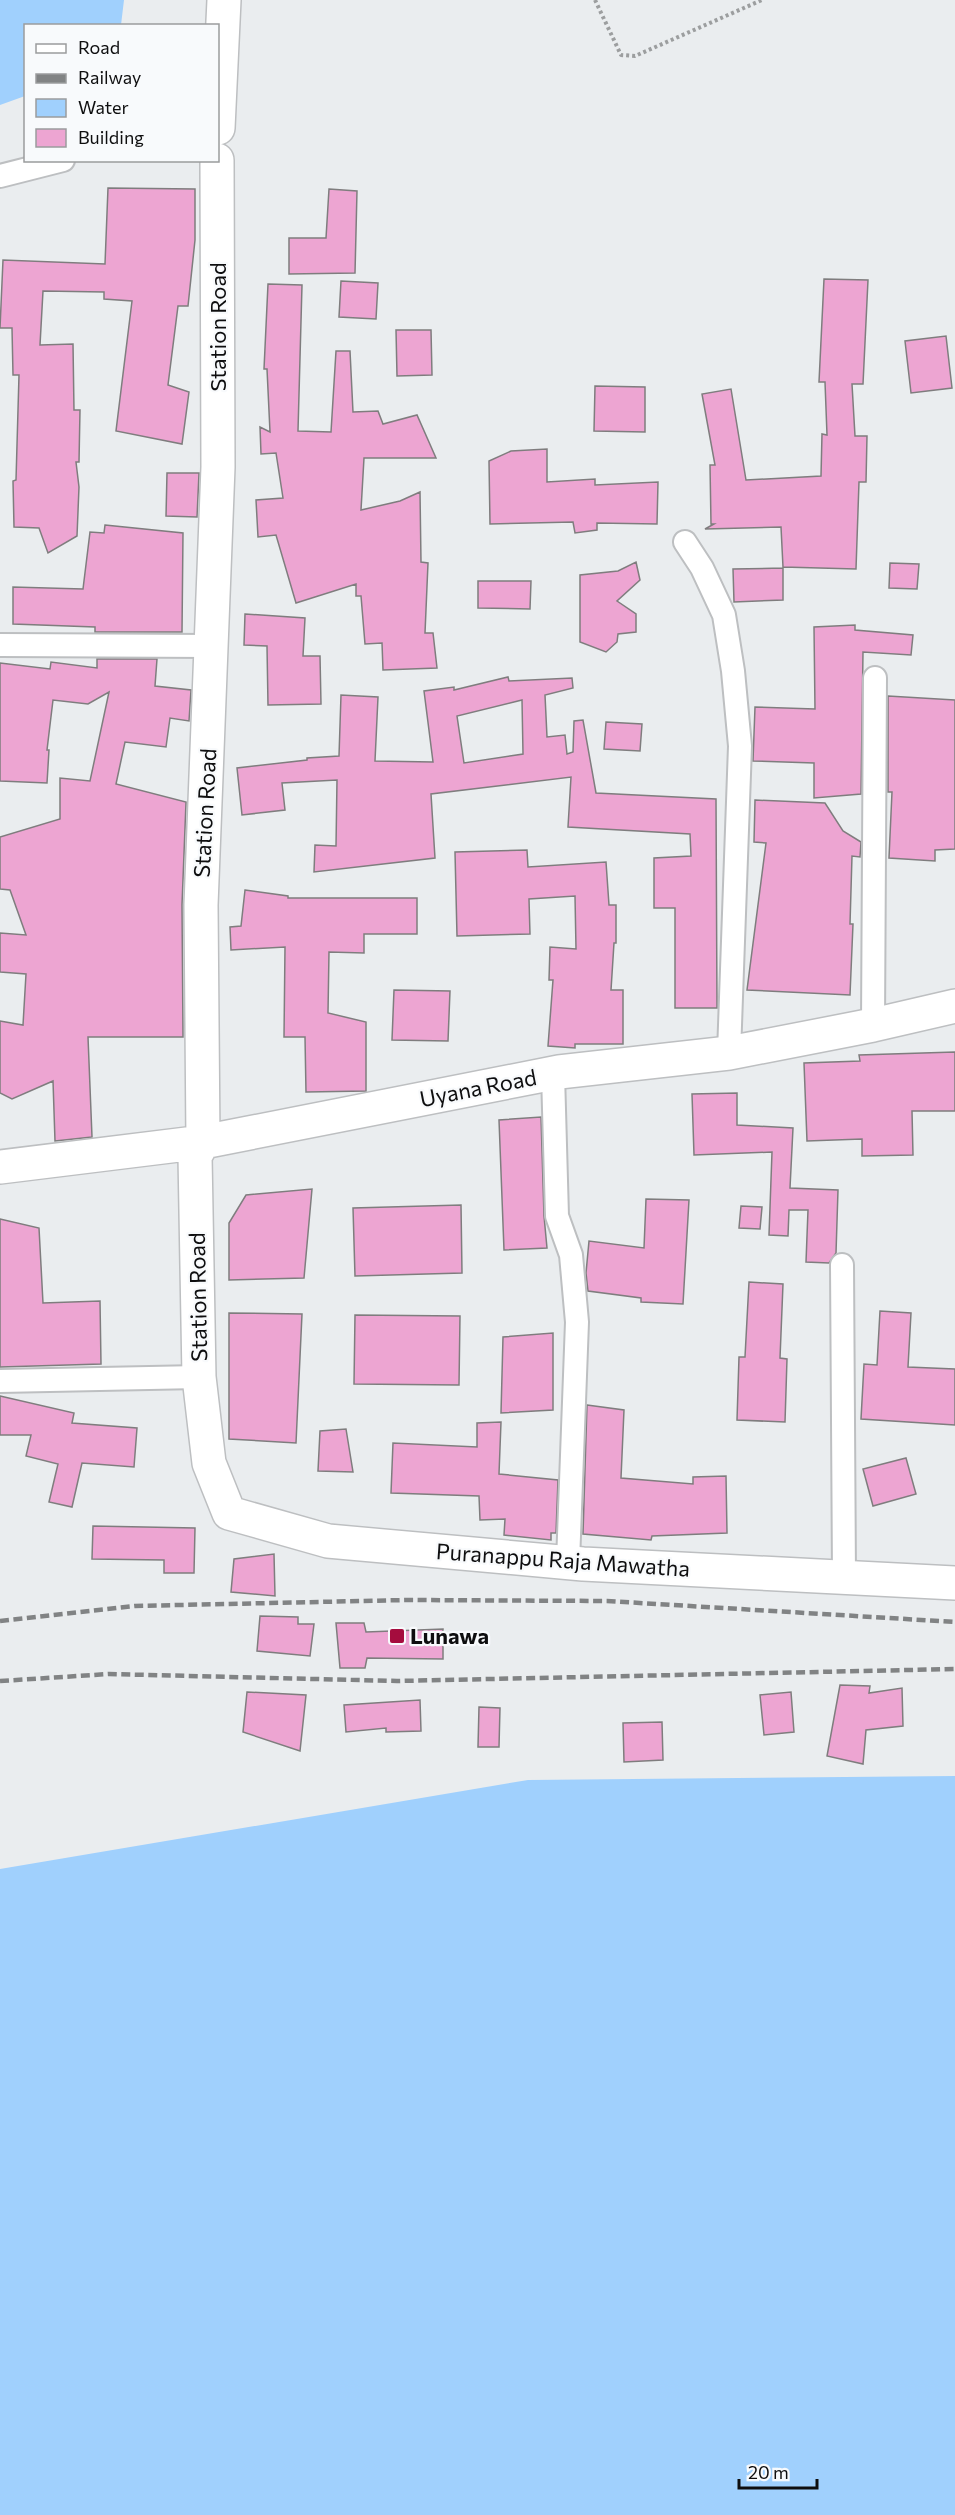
<svg xmlns="http://www.w3.org/2000/svg" width="955" height="2515" font-family="Commissioner,sans-serif">
<rect width="100%" height="100%" fill="#eaedef"/>
<path fill="#a0d0fd" d="M 0,0 L 124,0 L 121,25 L 26,26 L 25,96 L 0,105 Z
M 955,1776 L 955,2515 L 0,2515 L 0,1869 L 528,1780 Z"/>
<path fill="#eda5d2" stroke="#7f7d7e" stroke-width="1.5" fill-rule="evenodd" d="M 108,188 L 195,189 L 195,240 L 188,306 L 178,306 L 168,385 L 189,392 L 182,444 L 116,431 L 132,301 L 104,299 L 104,292 L 43,291 L 40,345 L 73,344 L 74,410 L 80,410 L 79,462 L 76,462 L 79,487 L 77,536 L 48,553 L 39,528 L 14,527 L 13,481 L 16,480 L 19,375 L 13,375 L 12,328 L 0,328 L 3,260 L 105,264 Z
M 329,189 L 357,191 L 355,273 L 289,274 L 289,238 L 326,238 Z
M 824,279 L 868,280 L 863,384 L 852,384 L 855,436 L 867,436 L 866,482 L 859,482 L 856,569 L 783,567 L 781,527 L 705,529 L 714,524 L 711,524 L 710,465 L 715,465 L 702,394 L 731,389 L 746,480 L 821,476 L 822,434 L 827,435 L 825,382 L 819,382 Z
M 341,281 L 378,283 L 376,319 L 339,317 Z
M 268,284 L 302,285 L 298,431 L 331,432 L 336,351 L 350,351 L 353,412 L 378,411 L 383,424 L 417,415 L 436,458 L 364,458 L 361,510 L 400,501 L 420,492 L 421,562 L 428,563 L 425,633 L 433,633 L 437,668 L 383,670 L 382,643 L 365,644 L 361,596 L 356,596 L 356,584 L 296,603 L 276,535 L 258,537 L 256,500 L 283,498 L 276,453 L 261,454 L 260,427 L 270,432 L 267,369 L 264,369 Z
M 396,330 L 431,330 L 432,375 L 397,376 Z
M 946,336 L 952,388 L 911,393 L 905,341 Z
M 595,386 L 645,387 L 645,432 L 594,431 Z
M 547,449 L 547,482 L 595,479 L 595,485 L 658,482 L 657,524 L 597,523 L 597,530 L 575,533 L 573,522 L 490,524 L 489,461 L 511,451 Z
M 167,473 L 199,473 L 197,517 L 166,516 Z
M 105,525 L 183,533 L 182,632 L 95,632 L 95,627 L 13,624 L 13,587 L 83,589 L 90,532 L 104,533 Z
M 636,562 L 640,580 L 617,601 L 636,614 L 636,632 L 618,634 L 617,642 L 606,652 L 580,642 L 580,575 L 618,571 Z
M 890,563 L 919,564 L 917,589 L 889,588 Z
M 783,568 L 783,600 L 734,602 L 733,569 Z
M 478,581 L 531,581 L 530,609 L 478,608 Z
M 245,614 L 305,618 L 303,656 L 320,656 L 321,704 L 268,705 L 267,646 L 244,645 Z
M 855,625 L 855,630 L 913,635 L 911,655 L 863,652 L 861,794 L 814,798 L 814,763 L 753,761 L 755,707 L 815,709 L 814,627 Z
M 97,659 L 157,659 L 155,686 L 191,690 L 189,721 L 170,718 L 166,747 L 125,742 L 116,784 L 186,802 L 182,905 L 183,1037 L 88,1037 L 92,1137 L 55,1141 L 53,1081 L 12,1099 L 0,1093 L 0,1021 L 23,1025 L 26,974 L 0,972 L 0,933 L 26,935 L 10,890 L 0,889 L 0,837 L 60,819 L 60,778 L 90,781 L 109,692 L 88,704 L 53,700 L 47,750 L 49,750 L 47,783 L 0,781 L 0,663 L 50,669 L 51,662 L 97,668 Z
M 508,677 L 509,681 L 572,678 L 573,688 L 545,695 L 547,737 L 565,735 L 567,754 L 573,752 L 574,721 L 583,720 L 596,793 L 716,799 L 717,1008 L 675,1008 L 675,908 L 654,908 L 654,858 L 691,856 L 690,834 L 568,827 L 571,777 L 431,794 L 435,858 L 314,872 L 315,845 L 336,846 L 337,780 L 282,783 L 285,810 L 242,815 L 237,768 L 307,760 L 307,758 L 339,756 L 341,695 L 378,697 L 375,761 L 433,762 L 424,691 L 454,687 L 454,690 ZM 522,700 L 523,754 L 464,763 L 457,716 Z
M 888,696 L 955,700 L 955,849 L 935,850 L 935,861 L 889,858 L 892,792 L 888,792 Z
M 606,722 L 642,724 L 640,751 L 604,749 Z
M 755,800 L 825,803 L 843,831 L 861,842 L 860,857 L 852,856 L 850,924 L 853,924 L 850,995 L 747,990 L 766,843 L 754,842 Z
M 527,850 L 528,867 L 606,862 L 609,905 L 616,905 L 616,943 L 614,943 L 611,990 L 623,990 L 623,1044 L 575,1044 L 575,1048 L 548,1046 L 553,980 L 549,980 L 550,947 L 576,949 L 575,896 L 529,899 L 530,934 L 457,936 L 455,852 Z
M 245,890 L 288,896 L 288,898 L 417,898 L 417,934 L 364,934 L 364,953 L 329,952 L 328,1013 L 366,1022 L 366,1091 L 306,1092 L 305,1037 L 284,1037 L 285,947 L 231,950 L 230,927 L 241,926 Z
M 394,990 L 450,991 L 448,1041 L 392,1040 Z
M 955,1052 L 955,1111 L 912,1111 L 913,1155 L 862,1156 L 862,1139 L 807,1141 L 804,1063 L 860,1061 L 859,1055 Z
M 737,1093 L 737,1125 L 793,1128 L 790,1188 L 838,1190 L 836,1253 L 829,1263 L 806,1262 L 808,1210 L 789,1210 L 788,1236 L 769,1235 L 772,1152 L 694,1155 L 692,1094 Z
M 541,1117 L 544,1216 L 547,1248 L 504,1250 L 499,1120 Z
M 312,1189 L 304,1278 L 229,1280 L 229,1223 L 246,1195 Z
M 646,1199 L 689,1200 L 683,1304 L 641,1302 L 641,1298 L 588,1291 L 586,1273 L 589,1241 L 644,1248 Z
M 461,1205 L 462,1273 L 355,1276 L 353,1208 Z
M 741,1206 L 762,1207 L 760,1229 L 739,1228 Z
M 0,1219 L 39,1228 L 43,1303 L 100,1301 L 101,1364 L 0,1367 Z
M 749,1282 L 783,1284 L 780,1358 L 787,1359 L 785,1422 L 737,1420 L 739,1357 L 745,1357 Z
M 880,1311 L 911,1313 L 908,1367 L 955,1369 L 955,1425 L 861,1419 L 864,1364 L 877,1365 Z
M 229,1313 L 302,1314 L 296,1443 L 229,1439 Z
M 355,1315 L 460,1316 L 459,1385 L 354,1384 Z
M 553,1333 L 553,1410 L 501,1413 L 503,1337 Z
M 0,1396 L 74,1413 L 72,1423 L 137,1428 L 134,1467 L 82,1463 L 72,1507 L 49,1502 L 58,1464 L 26,1456 L 31,1435 L 0,1435 Z
M 587,1405 L 624,1410 L 621,1478 L 693,1484 L 693,1477 L 726,1476 L 727,1533 L 652,1536 L 651,1540 L 583,1534 Z
M 501,1422 L 499,1474 L 558,1480 L 556,1533 L 551,1533 L 551,1540 L 504,1535 L 505,1519 L 480,1520 L 479,1496 L 391,1493 L 393,1443 L 477,1447 L 477,1423 Z
M 346,1429 L 353,1472 L 318,1471 L 320,1431 Z
M 906,1458 L 916,1494 L 873,1506 L 863,1469 Z
M 93,1526 L 195,1528 L 194,1573 L 164,1573 L 164,1560 L 92,1559 Z
M 274,1554 L 275,1596 L 231,1592 L 234,1559 Z
M 260,1616 L 298,1617 L 298,1624 L 314,1624 L 310,1656 L 257,1651 Z
M 336,1623 L 364,1623 L 366,1632 L 443,1629 L 443,1659 L 367,1658 L 365,1668 L 340,1668 Z
M 840,1685 L 870,1686 L 869,1693 L 902,1688 L 903,1726 L 866,1730 L 863,1764 L 827,1756 Z
M 247,1692 L 306,1695 L 300,1751 L 243,1732 Z
M 791,1692 L 794,1732 L 764,1735 L 760,1695 Z
M 420,1700 L 421,1731 L 386,1732 L 386,1728 L 346,1732 L 344,1705 Z
M 479,1707 L 500,1708 L 499,1747 L 478,1747 Z
M 662,1722 L 663,1760 L 624,1762 L 623,1723 Z"/>
<g fill="none" stroke-linecap="round" stroke-linejoin="round">
<g stroke="#bdbfc1" stroke-width="26">
<path id="street" d="M 0,176 L 63,160
M 685,542 L 702,568 L 724,615 L 733,671 L 740,746 L 729,1053
M 0,645 L 213,646
M 873,1025 L 875,678
M 559,1072 L 553,1074 L 557,1216 L 571,1255 L 577,1322 L 568,1562
M 842,1265 L 844,1577
M 0,1381 L 199,1377"/>
</g>
<g stroke="#bdbfc1" stroke-width="36">
<path id="secondary" d="M 218,128 L 224,0
M 217,160 L 218,467 L 201,905 L 203,1142 L 195,1156 L 199,1377 L 209,1463 L 229,1513 L 328,1541 L 583,1564 L 955,1583
M 0,1167 L 203,1142 L 559,1072 L 729,1053 L 873,1025 L 955,1006"/>
</g>
<path stroke="#9c9e9f" stroke-width="4" stroke-dasharray="3 3" stroke-linecap="butt" d="M 595,0 L 621,55 L 635,56 L 762,0"/>
<use href="#street" stroke="#fff" stroke-width="22"/>
<use href="#secondary" stroke="#fff" stroke-width="33"/>
<path stroke="#818384" stroke-width="4.5" stroke-dasharray="9 4.5" stroke-linecap="butt" d="M 0,1621 L 135,1606 L 406,1600 L 607,1601 L 955,1622
M 0,1681 L 109,1674 L 397,1681 L 955,1669"/>
</g>
<rect fill="#a50c3e" stroke="#f8fafc" stroke-width="2" x="389" y="1628" width="16" height="16" rx="3"/>
<g text-anchor="middle" stroke-width="4.5" stroke-linejoin="round" paint-order="stroke">
<g font-size="22" fill="#0e0e0f" stroke="#f8fafc">
<text transform="translate(218 327) rotate(-90)" y="8">Station Road</text>
<text transform="translate(205 813) rotate(-87)" y="8">Station Road</text>
<text transform="translate(478 1088) rotate(-11)" y="8">Uyana Road</text>
<text transform="translate(198 1297) rotate(-91)" y="8">Station Road</text>
<text transform="translate(563 1560) rotate(4)" y="8">Puranappu Raja Mawatha</text>
</g>
<g font-size="22" font-weight="bold" fill="#0e0e0f" stroke="#f8fafc" text-anchor="start">
<text x="410" y="1644">Lunawa</text>
</g>
</g>
<rect x="24" y="24" width="195" height="138" fill="#f8fafc" stroke="#9a9c9d" stroke-width="1.5"/>
<rect x="36" y="44" width="30" height="9" fill="#ffffff" stroke="#9a9c9d" stroke-width="1.5"/>
<text x="78" y="54" font-size="18" fill="#0e0e0f">Road</text>
<rect x="36" y="74" width="30" height="9" fill="#818384" stroke="#9a9c9d" stroke-width="1.5"/>
<text x="78" y="84" font-size="18" fill="#0e0e0f">Railway</text>
<rect x="36" y="99" width="30" height="18" fill="#a0d0fd" stroke="#9a9c9d" stroke-width="1.5"/>
<text x="78" y="114" font-size="18" fill="#0e0e0f">Water</text>
<rect x="36" y="129" width="30" height="18" fill="#eda5d2" stroke="#9a9c9d" stroke-width="1.5"/>
<text x="78" y="144" font-size="18" fill="#0e0e0f">Building</text>
<path d="M739 2479v9h78v-9" fill="none" stroke="#0e0e0f" stroke-width="3"/>
<text x="748" y="2479" font-size="18" fill="#0e0e0f" stroke="#f8fafc" stroke-width="4.5" paint-order="stroke">20 m</text>
</svg>
